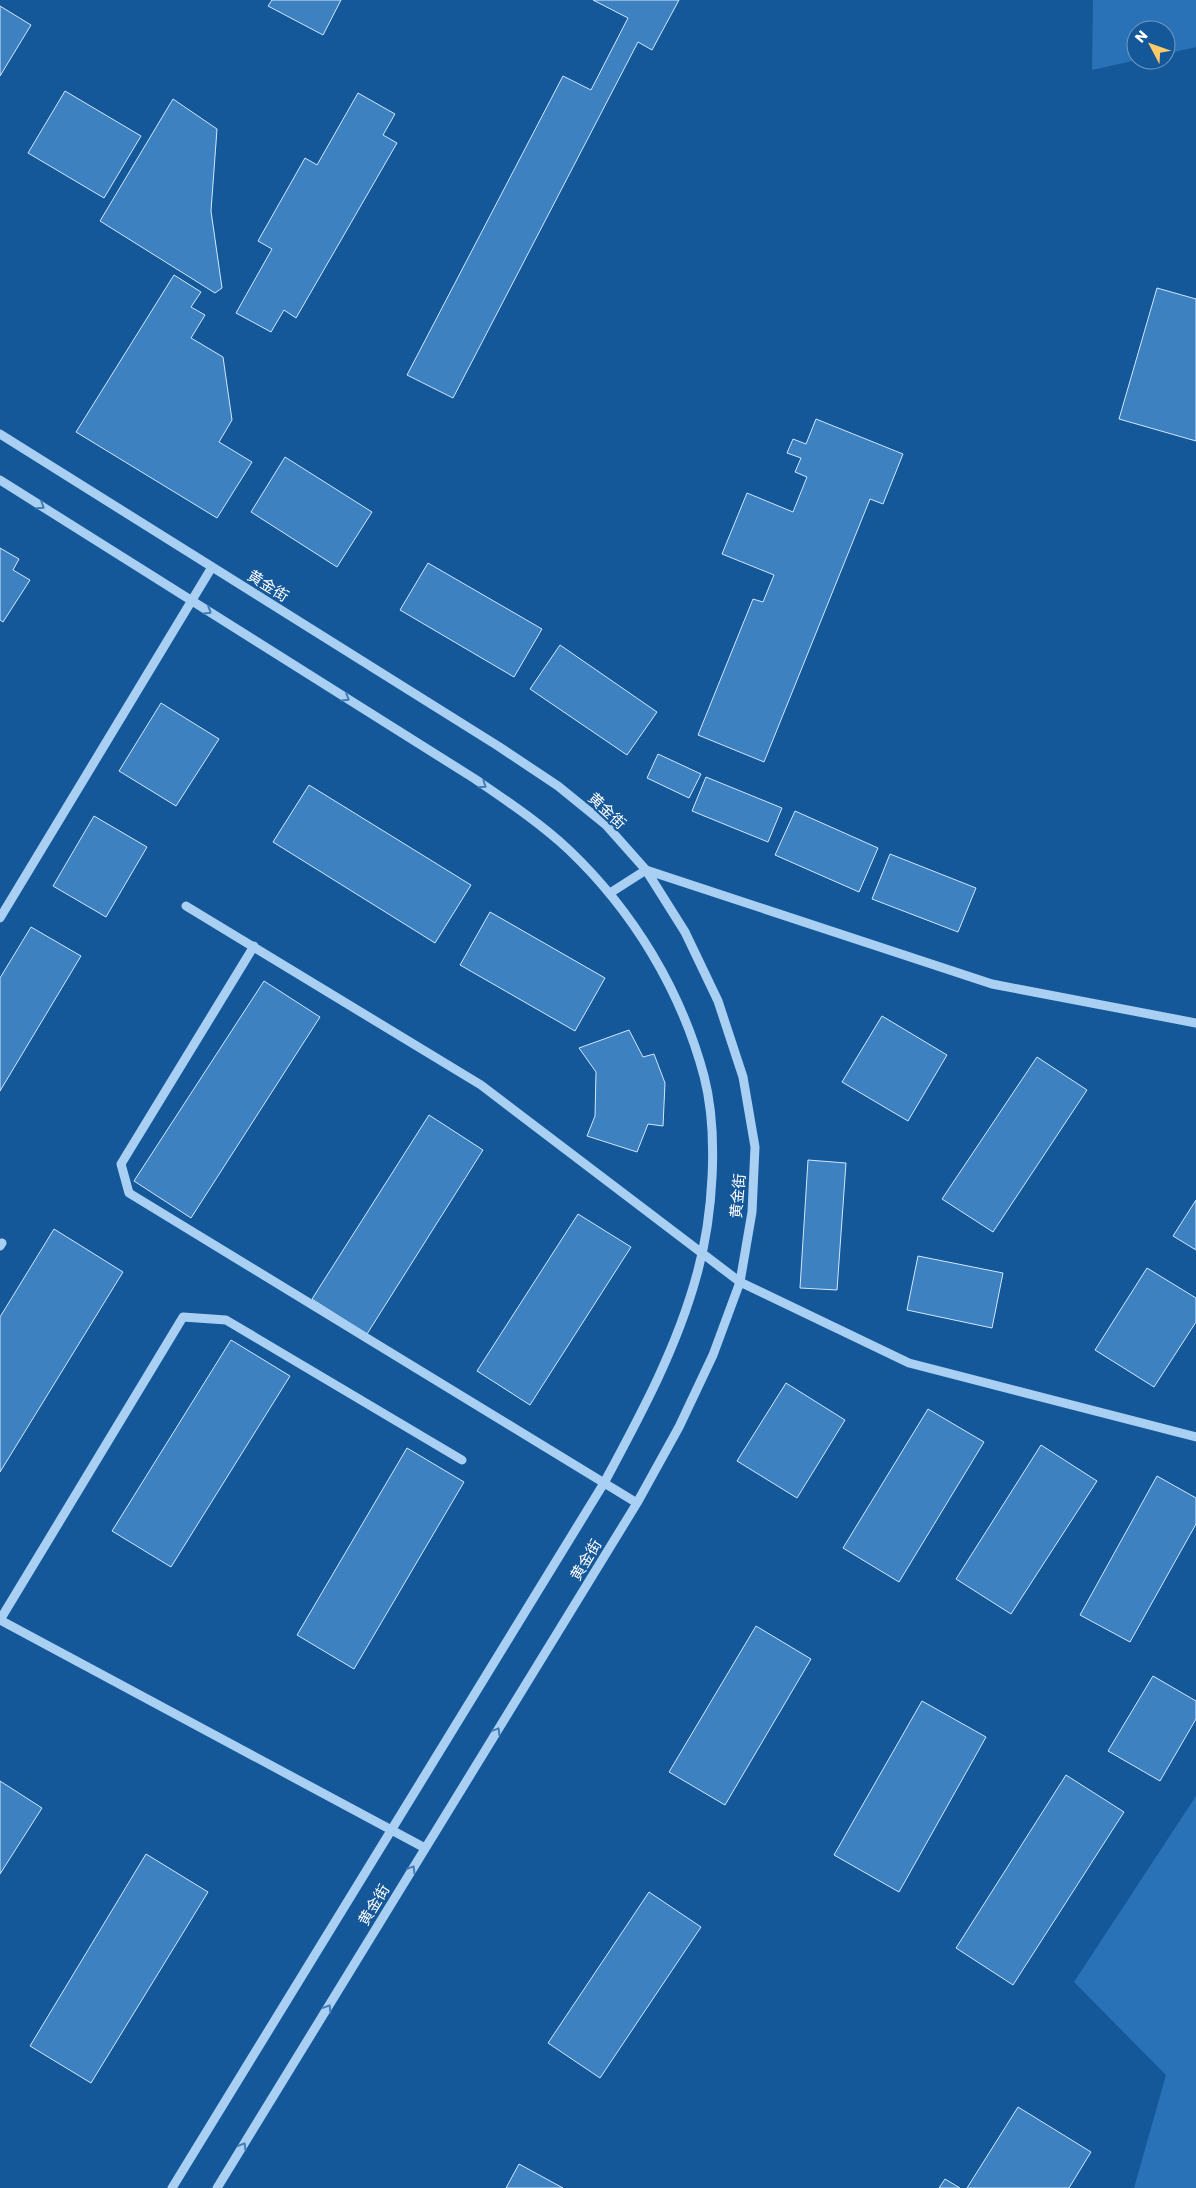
<svg xmlns="http://www.w3.org/2000/svg" width="1196" height="2188" font-family="Poppins,'Noto Sans SC',sans-serif">
<rect width="100%" height="100%" fill="#155899"/>
<path fill="#2972b7" d="M 1093,0 L 1196,0 L 1196,47 L 1166,54 L 1166,30 L 1136,30 L 1137,60 L 1092,70 Z
M 1196,1796 L 1196,2188 L 1134,2188 L 1166,2075 L 1074,1982 Z"/>
<path fill="#3e81c0" stroke="#d1e7fd" d="M 272,0 L 341,0 L 323,35 L 268,6 Z
M 593,0 L 679,0 L 652,50 L 638,42 L 453,398 L 407,375 L 563,76 L 591,90 L 628,18 Z
M 0,6 L 31,25 L 0,76 Z
M 65,91 L 141,136 L 104,198 L 28,153 Z
M 358,93 L 395,114 L 383,135 L 397,143 L 296,318 L 284,310 L 271,332 L 236,313 L 272,249 L 258,241 L 305,158 L 317,165 Z
M 173,99 L 217,129 L 211,211 L 222,288 L 215,293 L 100,221 Z
M 174,275 L 201,292 L 191,307 L 205,315 L 191,338 L 223,357 L 232,420 L 219,442 L 252,462 L 217,518 L 76,432 Z
M 1157,288 L 1196,299 L 1196,441 L 1119,419 Z
M 816,419 L 903,454 L 883,504 L 870,499 L 764,762 L 698,735 L 753,599 L 763,602 L 774,575 L 722,554 L 747,493 L 793,512 L 807,477 L 795,472 L 801,458 L 787,453 L 793,439 L 806,444 Z
M 285,457 L 372,512 L 337,567 L 251,512 Z
M 0,548 L 19,559 L 13,570 L 30,580 L 3,622 L 0,620 Z
M 428,563 L 542,629 L 514,677 L 400,610 Z
M 560,645 L 657,712 L 627,755 L 530,689 Z
M 161,703 L 219,739 L 176,806 L 119,771 Z
M 658,754 L 701,774 L 689,798 L 647,778 Z
M 706,777 L 782,808 L 768,842 L 692,811 Z
M 309,785 L 471,885 L 435,943 L 273,842 Z
M 795,811 L 878,848 L 859,892 L 775,855 Z
M 94,816 L 147,847 L 106,917 L 53,886 Z
M 890,854 L 976,888 L 958,932 L 872,899 Z
M 490,912 L 605,978 L 575,1031 L 460,965 Z
M 31,927 L 81,956 L 0,1091 L 0,978 Z
M 264,981 L 320,1017 L 191,1218 L 134,1181 Z
M 882,1016 L 947,1055 L 908,1121 L 842,1082 Z
M 629,1030 L 643,1057 L 654,1054 L 665,1083 L 663,1126 L 648,1124 L 637,1152 L 587,1136 L 595,1116 L 596,1072 L 579,1048 Z
M 1037,1057 L 1087,1090 L 993,1232 L 942,1199 Z
M 429,1115 L 483,1150 L 367,1334 L 312,1299 Z
M 808,1160 L 846,1163 L 837,1290 L 800,1288 Z
M 1196,1200 L 1196,1250 L 1173,1236 Z
M 578,1214 L 631,1247 L 530,1405 L 477,1371 Z
M 54,1229 L 123,1272 L 0,1472 L 0,1317 Z
M 918,1256 L 1003,1273 L 992,1328 L 907,1310 Z
M 1147,1268 L 1196,1298 L 1196,1322 L 1154,1387 L 1095,1350 Z
M 231,1340 L 290,1376 L 171,1567 L 112,1531 Z
M 786,1383 L 845,1420 L 797,1498 L 737,1461 Z
M 928,1409 L 984,1442 L 899,1582 L 843,1548 Z
M 1041,1445 L 1097,1481 L 1011,1614 L 956,1579 Z
M 407,1448 L 464,1482 L 354,1669 L 297,1635 Z
M 1157,1476 L 1196,1498 L 1196,1524 L 1130,1642 L 1080,1615 Z
M 756,1626 L 811,1659 L 725,1805 L 669,1772 Z
M 1153,1676 L 1196,1701 L 1196,1719 L 1160,1781 L 1108,1751 Z
M 922,1701 L 986,1737 L 899,1892 L 834,1855 Z
M 1066,1775 L 1124,1812 L 1013,1985 L 956,1948 Z
M 0,1781 L 42,1808 L 0,1874 Z
M 146,1854 L 208,1892 L 91,2083 L 30,2046 Z
M 649,1892 L 701,1927 L 600,2078 L 548,2043 Z
M 1018,2107 L 1091,2152 L 1069,2188 L 967,2188 Z
M 519,2164 L 563,2188 L 506,2188 Z
M 945,2179 L 960,2188 L 939,2188 Z"/>
<g fill="none" stroke-linecap="round" stroke-linejoin="round">
<path stroke="#a9cff2" stroke-width="9" d="M 0,434 L 498,746 L 558,786 L 606,825 L 646,870 L 685,932 L 718,1001 L 743,1077 L 755,1147 L 752,1212 L 740,1282 L 713,1355 L 679,1427 L 637,1503 L 217,2188
M 0,480 L 475,779 C 507,801 540,823 569,850 C 633,911 681,990 704,1076 C 719,1134 713,1217 697,1274 C 677,1348 640,1416 604,1483 L 172,2188
M 610,893 L 646,870 L 992,984 L 1196,1023
M 186,906 L 481,1085 L 740,1282 L 909,1363 L 1196,1437
M 0,918 L 212,567
M 254,946 L 121,1164 L 129,1193 L 637,1503
M 0,1246 L 2,1243
M 0,1620 L 183,1317 L 226,1320 L 462,1460
M 0,1620 L 425,1848"/>
</g>
<defs><path id="oneway-chevron" d="M-2-3.5L2.5 0L-2 3.5" fill="none" stroke-width="1.6" stroke-linecap="round" stroke-linejoin="round" transform="scale(1.25)"/></defs>
<g stroke="#417cb4">
<use href="#oneway-chevron" transform="translate(41 506) rotate(33)"/>
<use href="#oneway-chevron" transform="translate(208 611) rotate(32)"/>
<use href="#oneway-chevron" transform="translate(346 698) rotate(32)"/>
<use href="#oneway-chevron" transform="translate(483 785) rotate(34)"/>
<use href="#oneway-chevron" transform="translate(497 1731) rotate(-59)"/>
<use href="#oneway-chevron" transform="translate(412 1869) rotate(-59)"/>
<use href="#oneway-chevron" transform="translate(328 2008) rotate(-59)"/>
<use href="#oneway-chevron" transform="translate(243 2146) rotate(-59)"/>
</g>
<g text-anchor="middle" stroke-width="4.5" stroke-linejoin="round" paint-order="stroke">
<g font-size="15" fill="#fff" stroke="#155899">
<text transform="translate(268 586) rotate(32)" y="5">黄金街</text>
<text transform="translate(607 811) rotate(43)" y="5">黄金街</text>
<text transform="translate(738 1196) rotate(-85)" y="5">黄金街</text>
<text transform="translate(586 1560) rotate(-59)" y="5">黄金街</text>
<text transform="translate(374 1905) rotate(-59)" y="5">黄金街</text>
</g>
</g>
<g transform="translate(1151 45) rotate(311)"><circle r="24" fill="#155899" stroke="#739bc2"/>
<path d="M0-4L9 19L0 12L-9 19Z" fill="#ffca6a"/>
<text y="-8" font-size="14" font-weight="bold" text-anchor="middle" fill="#ffffff">N</text>
</g>
</svg>
